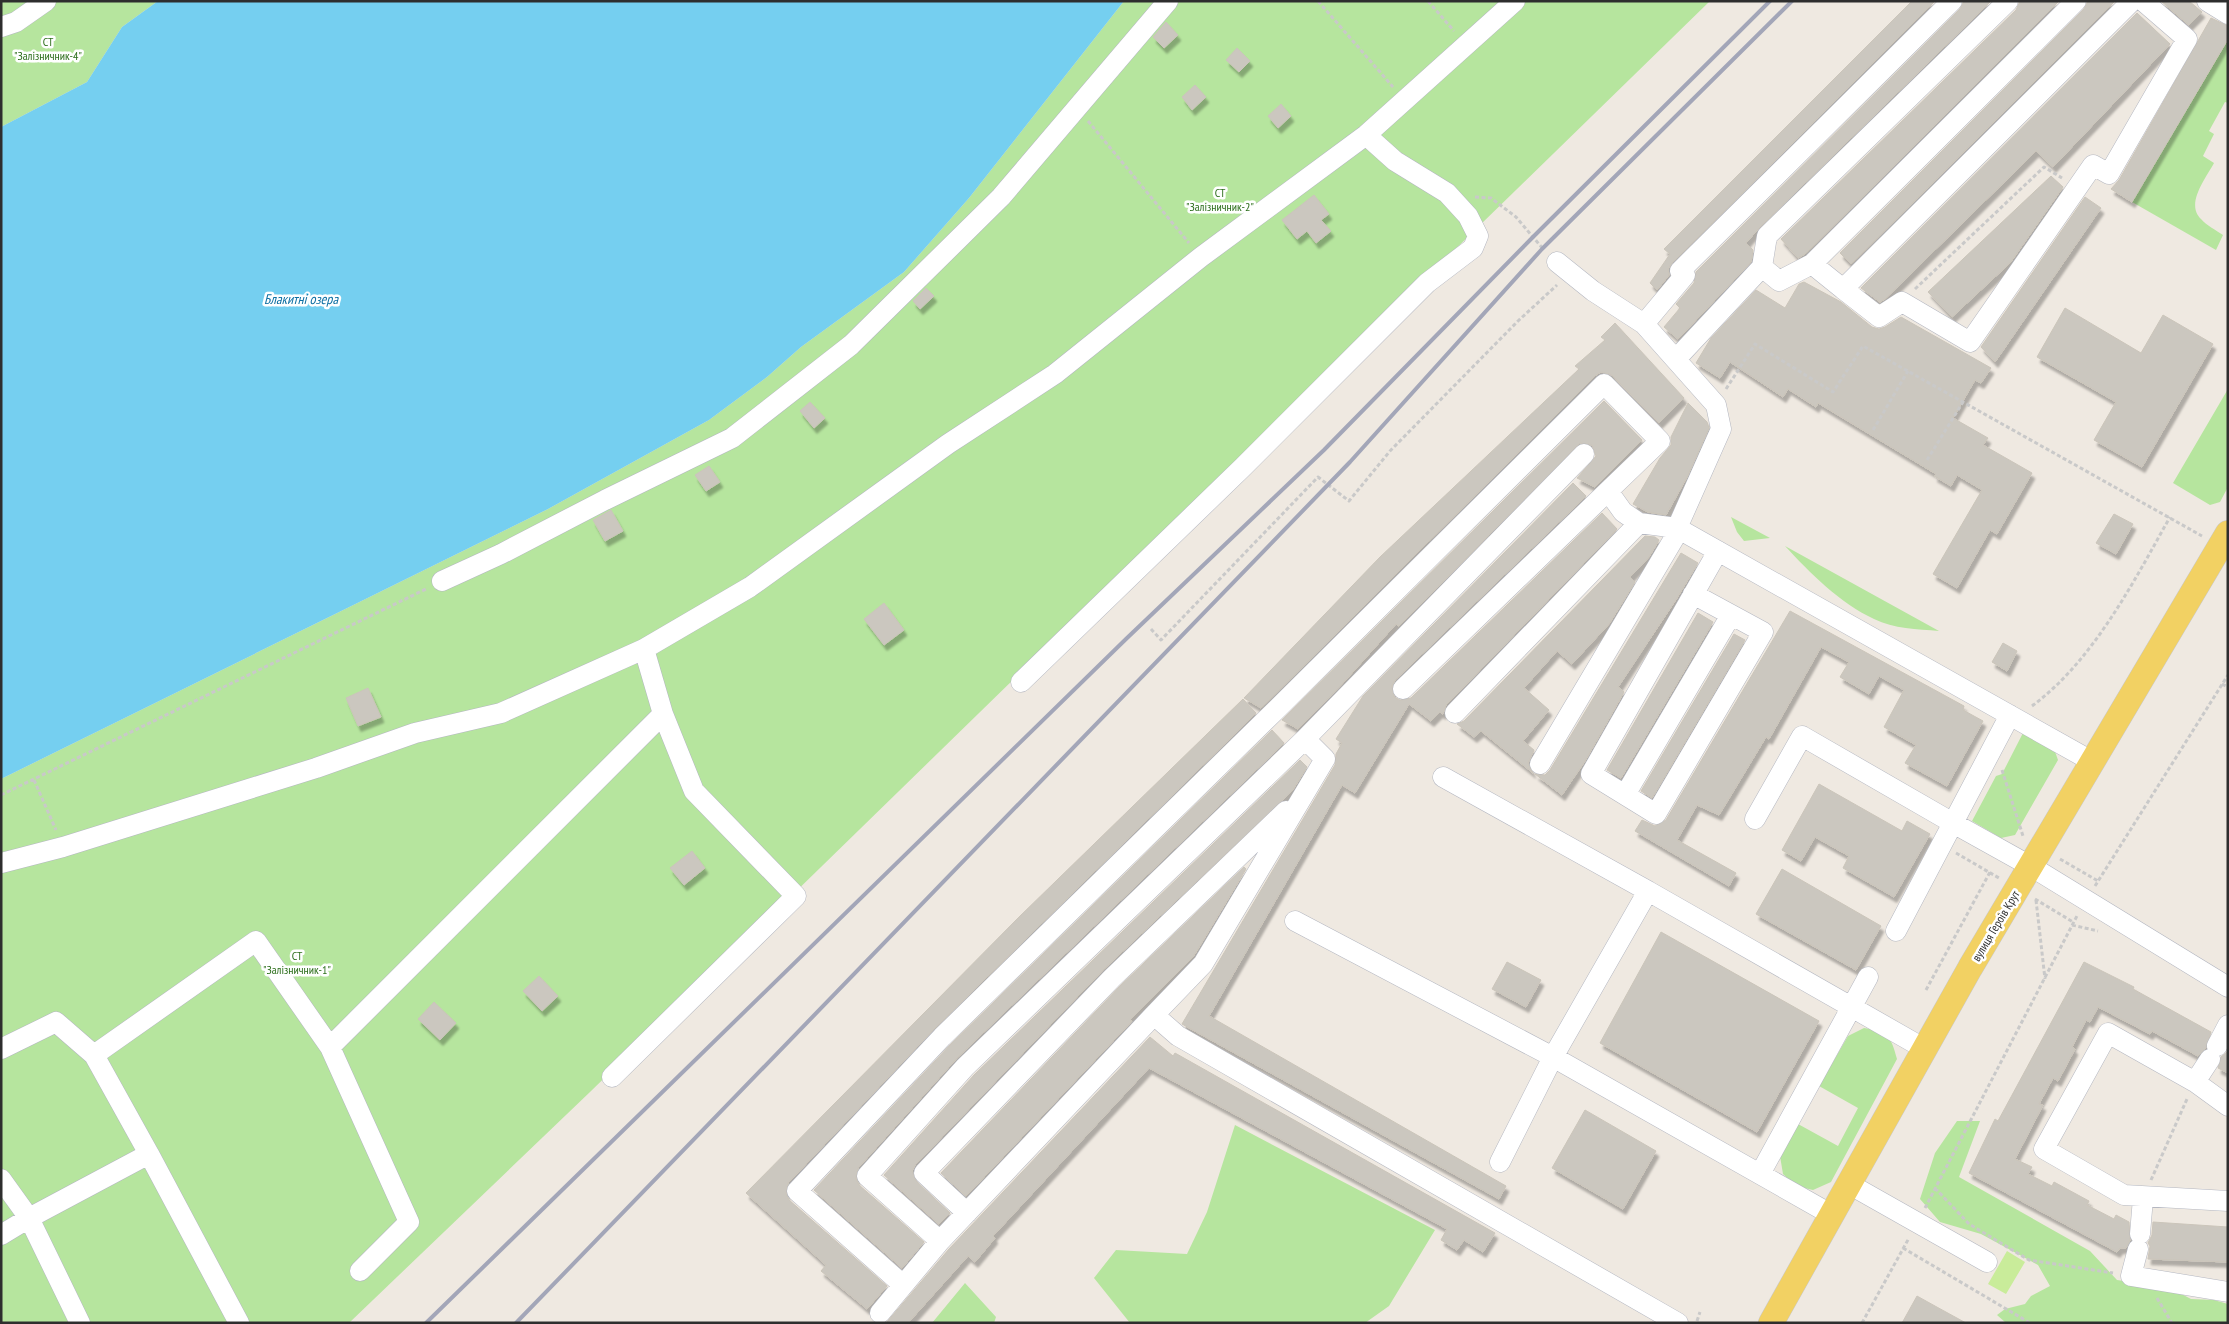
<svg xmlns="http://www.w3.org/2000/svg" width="2229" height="1324" font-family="'PT Sans Narrow',sans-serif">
<defs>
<filter id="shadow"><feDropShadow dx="3" dy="5.5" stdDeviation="1" flood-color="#0004"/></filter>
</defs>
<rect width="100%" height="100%" fill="#efe9e1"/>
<path fill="#b6e59e" d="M 1,1 L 158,1 L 122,27 L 87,82 L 1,127 Z
M 1124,1 L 1710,1 L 590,1092 L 349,1323 L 1,1323 L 1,779 L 548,509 L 709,420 L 767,377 L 801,347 L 904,272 L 969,198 Z
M 2228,40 L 2228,103 L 2225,102 L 2209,131 L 2214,134 L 2203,156 L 2214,163 C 2206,178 2185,204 2201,219 C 2207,226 2216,230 2223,235 L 2216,250 L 2132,202 Z
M 2228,389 L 2228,487 L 2220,502 L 2210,505 L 2173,483 Z
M 1731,517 L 1770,538 L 1744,541 L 1737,532 Z
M 1785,546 L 1939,631 C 1917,629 1894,629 1874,619 C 1840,603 1810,573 1785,546 Z
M 2024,731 L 2053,746 L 2058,760 L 2015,835 L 2001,838 L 1972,821 L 1996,776 L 2002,774 Z
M 1864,1028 C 1888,1032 1891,1036 1897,1059 L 1831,1182 L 1813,1190 L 1796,1186 L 1783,1174 L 1780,1156 L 1798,1124 L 1838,1146 L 1858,1108 L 1819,1086 L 1848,1036 Z
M 1957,1121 L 1980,1121 L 1959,1177 L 2090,1251 L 2117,1280 L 2170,1288 L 2191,1299 L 2214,1300 L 2228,1304 L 2228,1323 L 2006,1323 L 1997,1315 L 2005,1309 L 2025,1304 L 2031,1296 L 2050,1286 L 2038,1265 L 1981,1234 L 1940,1222 L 1920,1199 L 1935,1153 Z
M 1235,1125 L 1435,1230 L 1389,1306 L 1365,1323 L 1130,1323 L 1094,1278 L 1116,1250 L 1187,1254 L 1207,1212 Z
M 965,1283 L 996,1317 L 994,1323 L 932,1323 Z"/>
<path fill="#c9ec9a" d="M 2007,1251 L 2025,1262 L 2006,1294 L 1988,1284 Z"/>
<path fill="#75cff0" d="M 158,1 L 1124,1 L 969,198 L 904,272 L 801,347 L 767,377 L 709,420 L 548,509 L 1,779 L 1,127 L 87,82 L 122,27 Z"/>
<path fill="#cbc7bf" stroke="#cbc5ba" filter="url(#shadow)" d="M 1912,1 L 1935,1 L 1672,263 L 1668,269 L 1669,275 L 1657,290 L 1650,283 L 1670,254 L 1664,249 Z
M 1964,1 L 1991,1 L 1759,228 L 1746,243 L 1753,250 L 1751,262 L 1678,339 L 1664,327 L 1680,308 L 1676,304 L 1694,283 L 1696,272 L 1960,9 Z
M 2020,1 L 2059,1 L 1805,254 L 1798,258 L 1781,239 L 2016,10 Z
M 2088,1 L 2115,1 L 1851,264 L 1840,253 L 2084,9 Z
M 2161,1 L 2189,1 L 2202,12 L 2189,25 Z
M 2137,13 L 2170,44 L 2053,167 L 2036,151 L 1885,299 L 1880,302 L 1861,288 Z
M 2211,18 L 2228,26 L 2228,39 L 2132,202 L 2111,189 L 2119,180 Z
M 1166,22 L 1178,35 L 1164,48 L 1153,37 Z
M 1237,48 L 1250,61 L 1239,72 L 1226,60 Z
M 1195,85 L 1206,97 L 1192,110 L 1182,97 Z
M 1281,104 L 1291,116 L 1278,128 L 1268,116 Z
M 2051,176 L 2063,187 L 2010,263 L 1952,317 L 1928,292 Z
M 1314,195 L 1329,214 L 1321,220 L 1331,231 L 1316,243 L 1307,231 L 1297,239 L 1282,220 Z
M 2085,197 L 2101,208 L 1995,362 L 1981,347 Z
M 1804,282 L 1841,302 L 1872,327 L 1879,329 L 1885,327 L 1901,317 L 1991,368 L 1981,383 L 1975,380 L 1953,418 L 1988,438 L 1983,445 L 2032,473 L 1997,534 L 1990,530 L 1957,588 L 1933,574 L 1982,490 L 1957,475 L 1951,486 L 1934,476 L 1936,474 L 1818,403 L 1816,407 L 1788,389 L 1783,397 L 1730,362 L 1720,378 L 1696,363 L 1711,338 L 1756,290 L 1785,308 L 1799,284 Z
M 926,288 L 934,296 L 920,309 L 913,301 Z
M 2065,308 L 2141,353 L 2163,315 L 2213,344 L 2142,467 L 2094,440 L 2116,402 L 2037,357 Z
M 1615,323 L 1684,398 L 1659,423 L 1612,375 L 1601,372 L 1596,375 L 1261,708 L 1244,698 L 1380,557 L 1579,369 L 1575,366 L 1605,340 L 1601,337 Z
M 1604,401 L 1642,440 L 1595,487 L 1577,478 L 1596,456 L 1592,445 L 1580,443 L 1399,626 L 1396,624 L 1343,683 L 1298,729 L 1282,720 Z
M 810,402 L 825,418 L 814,428 L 800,411 Z
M 1688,403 L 1707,422 L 1709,428 L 1687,477 L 1666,515 L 1648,512 L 1633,504 L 1660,458 L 1671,445 L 1671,437 Z
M 709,466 L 720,482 L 706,491 L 695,475 Z
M 1573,483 L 1586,496 L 1395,680 L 1392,686 L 1394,697 L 1400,700 L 1411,698 L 1602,513 L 1617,529 L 1446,705 L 1443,714 L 1440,712 L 1431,721 L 1409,704 L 1355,793 L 1342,785 L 1209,1016 L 1506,1186 L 1499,1199 L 1182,1024 L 1335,765 L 1336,754 L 1342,743 L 1336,739 L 1363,696 Z
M 611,510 L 623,531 L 605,541 L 593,520 Z
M 2114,514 L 2133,524 L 2116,554 L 2096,543 Z
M 1645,536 L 1655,537 L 1659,540 L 1649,557 L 1630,577 L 1635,582 L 1609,624 L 1572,664 L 1557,651 L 1524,688 L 1549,710 L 1523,741 L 1534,750 L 1528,763 L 1533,773 L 1481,731 L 1474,737 L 1457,724 L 1464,721 Z
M 1681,553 L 1698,563 L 1677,598 L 1618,687 L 1624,692 L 1585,761 L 1562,795 L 1535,774 L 1545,775 L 1550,770 Z
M 884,603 L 904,630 L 884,645 L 864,619 Z
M 1790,611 L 1964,706 L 1963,710 L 1983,721 L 1947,786 L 1905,763 L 1916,745 L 1884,727 L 1904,690 L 1879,676 L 1869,694 L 1840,677 L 1849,662 L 1821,647 L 1769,739 L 1766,737 L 1719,815 L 1697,805 L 1677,840 L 1736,873 L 1729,886 L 1635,831 L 1642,820 L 1655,826 L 1666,820 Z
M 1698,613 L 1713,622 L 1621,778 L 1607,770 Z
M 1734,634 L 1745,640 L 1652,798 L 1641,791 Z
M 2003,643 L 2017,651 L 2007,671 L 1992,662 Z
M 368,688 L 381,717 L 358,726 L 346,698 Z
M 1243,699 L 1256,713 L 934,1029 L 788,1183 L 786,1194 L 789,1200 L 887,1286 L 867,1309 L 821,1271 L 826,1265 L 746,1193 L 1019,917 Z
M 1272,730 L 1284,743 L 957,1058 L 858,1168 L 856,1179 L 859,1185 L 924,1242 L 902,1268 L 814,1190 L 950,1045 Z
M 1300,760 L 1307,767 L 1292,791 L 1104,969 L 915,1165 L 912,1171 L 916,1181 L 950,1213 L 939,1224 L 884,1175 L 974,1075 Z
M 1819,784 L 1902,831 L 1907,821 L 1930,834 L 1894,897 L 1843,868 L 1849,856 L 1815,837 L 1801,861 L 1782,850 Z
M 692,851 L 705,868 L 684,885 L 670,868 Z
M 1244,867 L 1246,869 L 1193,957 L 1130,1020 L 1132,1021 L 966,1196 L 941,1173 L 1120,986 Z
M 1782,869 L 1881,926 L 1856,970 L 1756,914 Z
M 1661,932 L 1819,1021 L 1757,1132 L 1600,1043 Z
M 1507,962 L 1541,980 L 1526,1007 L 1492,989 Z
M 2084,962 L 2134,987 L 2133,989 L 2211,1032 L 2206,1048 L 2198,1056 L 2152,1031 L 2150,1034 L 2098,1007 L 2090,1022 L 2086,1020 L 2072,1047 L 2075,1049 L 2058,1081 L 2053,1078 L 2039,1104 L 2043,1105 L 2015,1159 L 2032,1167 L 2028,1174 L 2052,1186 L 2054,1182 L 2089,1201 L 2087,1205 L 2114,1219 L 2116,1215 L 2129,1222 L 2130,1240 L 2126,1248 L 2120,1248 L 2117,1252 L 1969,1173 L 1995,1119 L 1998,1121 Z
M 539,976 L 558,996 L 542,1011 L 523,991 Z
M 434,1002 L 456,1023 L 440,1040 L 418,1019 Z
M 1150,1037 L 1173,1056 L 1175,1053 L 1495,1233 L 1483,1252 L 1464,1240 L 1457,1250 L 1441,1240 L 1447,1229 L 1149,1068 L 993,1236 L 995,1238 L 975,1262 L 968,1256 L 908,1323 L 886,1323 L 949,1249 Z
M 2228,1051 L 2228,1073 L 2218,1068 L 2221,1057 Z
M 1585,1110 L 1656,1151 L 1623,1209 L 1552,1168 Z
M 2153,1222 L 2228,1227 L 2228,1262 L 2148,1259 L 2150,1246 L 2148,1243 L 2152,1235 Z
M 1917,1296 L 1935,1306 L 1966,1323 L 1902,1323 Z"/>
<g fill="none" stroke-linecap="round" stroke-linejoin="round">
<g stroke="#b4b7c1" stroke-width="21">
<path id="minor" d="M 2207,1 L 2228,14
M 1,27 L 16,22 L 46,1
M 1557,262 L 1593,291 L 1644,324 L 1716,405 L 1721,429 L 1677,528 L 2093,762
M 1812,264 L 2076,1
M 1762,267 L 1767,236 L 2008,1
M 1843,289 L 1879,317 L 1902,302 L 1970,342 L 2093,165 L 2109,174 L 2187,39 L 2143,1
M 1644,324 L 1685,275 L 1680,271 L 1952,1
M 1676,359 L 1762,267 L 1779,281 L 1812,264 L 1843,289 L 2132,1
M 1639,523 L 1677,528
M 442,581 L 501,554 L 605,500 L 732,438 L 851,345 L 1001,197 L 1168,1
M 1693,594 L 1763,632 L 1656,814 L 1591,774 L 1718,551
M 1021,682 L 1243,467 L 1427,283 L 1473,248 L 1478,236 L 1468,216 L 1447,193 L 1395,161 L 1366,135
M 1403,689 L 1608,491
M 2010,715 L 1953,823 L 2032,867 L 2228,987
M 1305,739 L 1584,454
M 1540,764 L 1679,530
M 1443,777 L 1648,891 L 1553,1057 L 1500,1162
M 1625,795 L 1731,615
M 1755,819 L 1802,736 L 1953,823 L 1896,931
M 1,863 L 63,847 L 316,768 L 415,733 L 501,713 L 644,649 L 750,587 L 948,444 L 1055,374 L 1201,257 L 1366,135 L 1515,1
M 1648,891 L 1925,1049
M 1295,921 L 1553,1057 L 1832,1215
M 2217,1046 L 2228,1025
M 330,1047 L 409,1222 L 360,1271
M 1,1049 L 56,1022 L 94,1055
M 2210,1059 L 2195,1082 L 2228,1106
M 612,1077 L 796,896 L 694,791 L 663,714 L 644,649
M 2195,1082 L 2108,1033 L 2044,1149 L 2124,1195 L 2228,1201
M 149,1154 L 239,1323
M 1760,1174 L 1868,977
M 1,1179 L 29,1218 L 80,1323
M 1849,1184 L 1987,1262
M 967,1213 L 924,1173 L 1112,978 L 1286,811
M 2140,1234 L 2143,1198
M 1,1235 L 29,1218 L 149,1154 L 94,1055 L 256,941 L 330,1047 L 663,714
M 940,1241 L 867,1176 L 965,1067 L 1305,739 L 1325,759 L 1203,964 L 1154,1015 L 1178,1036 L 1678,1323
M 2138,1249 L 2131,1276 L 2228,1292
M 903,1285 L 797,1191 L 942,1037 L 1280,706 L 1604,384 L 1660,441 L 1608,491 L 1623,512 L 1639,523 L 1455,713
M 880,1313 L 940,1241 L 1154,1015"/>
</g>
<g stroke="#c9c9c9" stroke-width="26">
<path id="major" d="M 1771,1323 L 1970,968 L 2228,533"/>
</g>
<path stroke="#c9c9c9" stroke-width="3" stroke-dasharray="4 2.5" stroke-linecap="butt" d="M 1318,1 L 1393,87
M 1428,1 L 1454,31
M 1088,121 L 1189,243
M 1475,197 L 1491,198 L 1516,217 L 1544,250
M 1915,289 L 2044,167 L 2062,178
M 1726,389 L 1755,344 L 1833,392 L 1863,346 L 2202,536
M 1873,430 L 1908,371
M 1927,460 L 1963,402
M 1151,629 L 1161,640 L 1318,477 L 1349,501 L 1390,451 L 1518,321 L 1557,285
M 2222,684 L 2228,687
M 2032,706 C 2093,661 2133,583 2170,517
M 2002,770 L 2023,836
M 34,780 L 56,830
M 1,795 L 426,589
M 1956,853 L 1999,878
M 2060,859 L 2098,881
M 2095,886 L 2228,675
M 2035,899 L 2073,922
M 2036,900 L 2045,979
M 2072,925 L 2098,931
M 1926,990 L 1990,872
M 2151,1180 L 2187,1099
M 1935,1188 L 1969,1224 L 2029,1260 L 2113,1273
M 1925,1208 L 2078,914
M 1903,1248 L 2030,1323
M 2157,1298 L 2172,1323
M 1697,1321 L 1700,1312
M 1862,1323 L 1909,1238"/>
<use href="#minor" stroke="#fff" stroke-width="20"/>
<use href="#major" stroke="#f2d163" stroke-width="25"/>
<path stroke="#a3a6b8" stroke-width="4" d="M 426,1323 L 1126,639 L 1324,450 L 1533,237 L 1770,1
M 516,1323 L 1350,462 L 1542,249 L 1792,1"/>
</g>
<g text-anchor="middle" stroke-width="5" stroke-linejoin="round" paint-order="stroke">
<g font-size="12" fill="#2c6e1b" stroke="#fff">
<text x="48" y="46">СТ<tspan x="48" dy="14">"Залізничник-4"</tspan></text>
<text x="1220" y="197">СТ<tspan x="1220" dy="14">"Залізничник-2"</tspan></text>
<text x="297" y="960">СТ<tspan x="297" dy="14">"Залізничник-1"</tspan></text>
</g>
<g font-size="12" fill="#2e2e2e" stroke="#fff">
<text transform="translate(1996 926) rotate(-59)" y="4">вулиця Героїв Крут</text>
</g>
<g font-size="14" font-style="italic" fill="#0d6fa3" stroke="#fff">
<text x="301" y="304">Блакитні озера</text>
</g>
</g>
<rect width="2229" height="1324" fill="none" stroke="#2e2e2e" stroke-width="5"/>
</svg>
